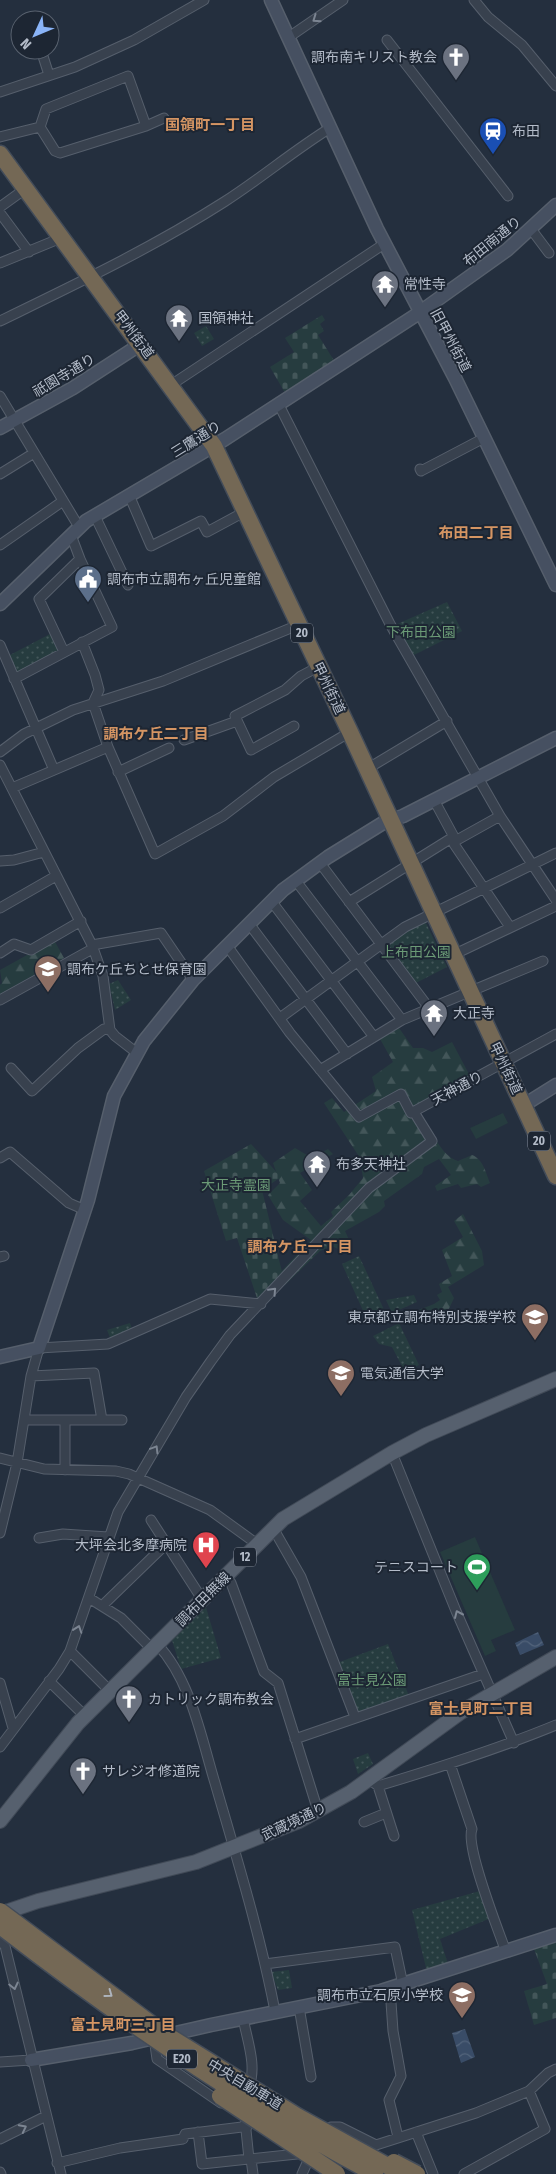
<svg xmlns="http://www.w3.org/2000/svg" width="556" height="2174" font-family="'Fira Sans Condensed','Noto Sans JP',sans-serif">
<defs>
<pattern id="forest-firs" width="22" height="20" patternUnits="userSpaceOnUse" patternTransform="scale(1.25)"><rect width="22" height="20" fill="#263c3f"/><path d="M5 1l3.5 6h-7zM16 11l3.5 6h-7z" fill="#435659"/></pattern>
<pattern id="cemetery-stones" width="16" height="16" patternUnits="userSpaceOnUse" patternTransform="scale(1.25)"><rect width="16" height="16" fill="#263c3f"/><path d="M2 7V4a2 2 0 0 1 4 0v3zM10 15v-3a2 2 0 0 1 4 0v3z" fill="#435659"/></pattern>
<pattern id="park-dots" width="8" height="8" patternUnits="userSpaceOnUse" patternTransform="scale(1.25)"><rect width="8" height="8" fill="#263c3f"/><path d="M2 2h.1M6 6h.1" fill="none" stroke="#435659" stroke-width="1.8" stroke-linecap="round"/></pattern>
<pattern id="water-waves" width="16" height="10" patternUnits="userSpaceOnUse" patternTransform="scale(1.25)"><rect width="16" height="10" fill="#394c67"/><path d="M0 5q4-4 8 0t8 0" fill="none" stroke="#53647b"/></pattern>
</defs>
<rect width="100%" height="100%" fill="#242f3e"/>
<path fill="url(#forest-firs)" d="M 54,940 L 64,958 L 0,994 L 0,985 L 2,983 L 0,970 Z
M 399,1028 L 413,1048 L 423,1048 L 432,1052 L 452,1042 L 470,1076 L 405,1111 L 415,1121 L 423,1117 C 432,1131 441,1156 458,1161 L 472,1155 C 483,1159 486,1173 490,1183 L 481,1187 L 477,1184 L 461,1188 L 458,1184 L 437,1191 L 435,1186 L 451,1175 L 439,1159 L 424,1167 L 422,1174 L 384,1201 L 385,1206 L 379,1212 L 345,1231 L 350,1242 L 338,1249 L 332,1246 L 320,1251 L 285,1285 L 276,1277 L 311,1240 L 283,1220 L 268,1195 L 280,1183 L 273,1163 L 295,1148 L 312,1158 L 328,1149 L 333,1154 L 300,1173 L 312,1190 L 300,1201 L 321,1226 L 333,1216 L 331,1212 L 349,1195 L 363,1178 L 360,1158 L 324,1103 L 332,1098 L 344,1112 L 376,1091 L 372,1077 L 393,1062 L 380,1039 Z
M 463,1214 L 482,1251 L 484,1265 L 448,1287 L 454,1298 L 447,1313 L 423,1324 L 416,1311 L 434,1304 L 440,1300 L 437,1295 L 442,1292 L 439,1284 L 452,1276 L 442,1250 L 463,1237 L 454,1221 Z"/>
<path fill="url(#cemetery-stones)" d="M 322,315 L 325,320 L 320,324 L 324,331 L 318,335 L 335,362 L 285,393 L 270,367 L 294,352 L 285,338 Z
M 251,1144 L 281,1177 L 262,1190 L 283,1276 L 258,1301 L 237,1238 L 226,1241 L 204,1171 Z
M 556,1942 L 556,2018 L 534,2025 L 524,1991 L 547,1984 L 534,1949 Z"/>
<path fill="url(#park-dots)" d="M 206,326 L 214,339 L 202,346 L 194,333 Z
M 447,602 L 462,631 L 412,656 L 395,625 Z
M 50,634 L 59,650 L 16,673 L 8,656 Z
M 425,921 L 447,967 L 414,984 L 384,945 Z
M 118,980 L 131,1000 L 115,1010 L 109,984 Z
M 359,1256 L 387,1316 L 369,1324 L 342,1264 Z
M 414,1295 L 417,1302 L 392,1313 L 386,1300 Z
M 130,1323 L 132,1329 L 111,1340 L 107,1330 Z
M 399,1323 L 419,1365 L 405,1372 L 392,1347 L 379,1344 L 373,1336 Z
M 205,1604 L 221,1658 L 181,1669 L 171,1637 Z
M 388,1644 L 409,1696 L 357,1717 L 337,1663 Z
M 368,1753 L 373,1764 L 358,1774 L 353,1759 Z
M 480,1891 L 491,1918 L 440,1939 L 449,1967 L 428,1976 L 412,1910 Z
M 289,1970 L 292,1988 L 278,1990 L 271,1972 Z"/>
<path fill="#263c3f" d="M 503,1113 L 508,1123 L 476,1139 L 470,1128 Z
M 475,1537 L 515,1630 L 491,1640 L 496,1651 L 485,1656 L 440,1552 Z"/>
<path fill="url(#water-waves)" d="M 538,1632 L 544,1645 L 520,1655 L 515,1643 Z
M 465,2029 L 475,2057 L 461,2063 L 452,2033 Z"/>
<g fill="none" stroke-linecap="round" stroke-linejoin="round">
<g stroke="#565f6c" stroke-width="11">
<path id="street" d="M 474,0 L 488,17 L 522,45 L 556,86
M 289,37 L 343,0
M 387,40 L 508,196
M 41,50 L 49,75
M 0,92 L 75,67 L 134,40 L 204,0
M 146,126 L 60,153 L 55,151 L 40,127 L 46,109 L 128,76 L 146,126 L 164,118
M 0,137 L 40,127
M 0,207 L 25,189
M 0,213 L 29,252
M 531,229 L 549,253
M 0,263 L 61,238
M 0,321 C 76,284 152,248 224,202 C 260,179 293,151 330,128
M 171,385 L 384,244
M 0,396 L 79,527
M 279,405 L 390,624 L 500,816 L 556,900
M 420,469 L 421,471 L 484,438
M 0,474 L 34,453
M 129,495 L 151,546 L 201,521 L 207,532 L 246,511
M 95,516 L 128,585
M 71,535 L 80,559
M 0,545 L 63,501
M 82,642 L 95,675 L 99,690 L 93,703 L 108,747
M 0,645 L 54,770
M 14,679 L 112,627 L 80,559 L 39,599 L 64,652
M 294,726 L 251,750 L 235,716 L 285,690 L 301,676 L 318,667
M 184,740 L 237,721
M 0,752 L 24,734 L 73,710 L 163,681 L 298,625
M 0,765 L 92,945 L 103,976 L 110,1030 L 115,1036 L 137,1053
M 367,769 L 447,721
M 118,772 L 169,748
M 12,788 L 108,747 L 155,854 L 223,816 L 274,777 L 350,732
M 434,800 L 454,837 L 454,844 L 510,927
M 0,861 L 14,860 L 44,852
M 320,863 L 429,1008
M 296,881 L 402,1020
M 272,902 L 374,1037
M 349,902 L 450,839 L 457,840 L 500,816
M 0,908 L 56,876
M 250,925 L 347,1054
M 92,945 L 161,933 L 193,980
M 228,947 L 290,1033 L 359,1117 L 401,1094 L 411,1113 L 556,1034
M 0,953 L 14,944 L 31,950 L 81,921
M 453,955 L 556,906
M 0,1000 L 94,948
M 280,1018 L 405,927 L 556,853
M 11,1068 L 32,1091 L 78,1048 L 104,1029 L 110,1030
M 320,1070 L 402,1020 L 543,961
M 0,1158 L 10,1152 L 69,1203 L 85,1210
M 0,1257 L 4,1256
M 31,1376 L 94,1373 L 102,1420
M 24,1420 L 122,1420
M 392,1453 L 456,1611 L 514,1743
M 0,1458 L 44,1469 L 116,1471 L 129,1474 L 210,1510 L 257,1544
M 65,1470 L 65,1420
M 151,1520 L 202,1599
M 273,1528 L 301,1577 L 355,1717
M 0,1533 L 17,1463 L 31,1376 L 39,1348 L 108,1344 L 210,1299 L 261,1304
M 39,1538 L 63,1534 L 108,1537
M 227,1576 L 231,1583 L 264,1672 L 278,1683 L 318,1811
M 89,1598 L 121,1618 L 152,1649
M 103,1605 L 166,1544
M 157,1644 C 191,1680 201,1737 215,1783 C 237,1859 260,1934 275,2011
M 70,1651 L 110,1691
M 49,1681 L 85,1716
M 0,1683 L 13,1728
M 295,1739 L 483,1674
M 0,1747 L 59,1669 L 70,1651 L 118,1512 L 186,1397 L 211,1361 L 230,1335 L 369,1188 L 432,1141 L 414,1112
M 450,1764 L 472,1829 C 465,1847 498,1929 506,1952
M 369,1779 L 378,1786 C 438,1768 498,1749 556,1725
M 378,1786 L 394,1836
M 364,1822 L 386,1813
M 0,1940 L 5,1946 L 61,2174
M 265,1964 L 395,1947 L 403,1985
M 390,1988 L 393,2031 L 401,2076 L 389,2100 L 398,2137
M 299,2007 L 311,2077
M 243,2018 C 247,2040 258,2068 248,2089
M 154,2038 L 157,2059 L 221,2103
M 0,2062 L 31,2060
M 198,2132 L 202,2164 L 297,2154
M 325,2132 L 331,2127 L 340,2127 L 376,2145 L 476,2113 L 529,2091 L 548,2073 L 556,2069
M 416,2132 L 433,2174
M 0,2139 L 46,2116
M 251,2159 L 253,2174
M 57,2163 L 120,2148 L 183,2139 L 185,2134 L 242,2127 L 248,2122 L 246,2130 L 249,2159
M 0,2172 L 1,2174
M 302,2174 L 311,2154
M 464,2174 L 545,2129 L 529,2091"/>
</g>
<g stroke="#565f6c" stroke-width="15">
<path id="secondary" d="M 271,0 L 377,229 L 455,378 L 556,585
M 0,428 L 73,388 L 141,344
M 0,604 L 86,521 L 225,439 L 413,317 L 507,250 L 556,205
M 524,1105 L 556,1085
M 0,1357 L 39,1348 L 88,1200 L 114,1096 L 144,1041 L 193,980 L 283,890 L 328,857 L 383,823 L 403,816 L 556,738
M 31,2060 L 132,2043 L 211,2025 L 381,1991 L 556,1935"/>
</g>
<g stroke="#414a57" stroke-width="16">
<path id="primary" d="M 0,1821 L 78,1723 L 283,1519 L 392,1453 L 426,1435 L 556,1379
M 0,1914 L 38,1901 L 196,1862 L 299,1821 L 351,1792 L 461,1712 L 556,1657"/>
</g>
<g stroke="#434c59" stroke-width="19">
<path id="highway" d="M 0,154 L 214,446 L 350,732 L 556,1176"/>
</g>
<use href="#street" stroke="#38414e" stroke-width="9"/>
<use href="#secondary" stroke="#465061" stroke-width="12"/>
<use href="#primary" stroke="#56606e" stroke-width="14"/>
<use href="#highway" stroke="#746855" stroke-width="16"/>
<g stroke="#434c59" stroke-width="19" stroke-linecap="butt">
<path id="highway-bridge" d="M 0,1911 L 162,2032 L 297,2116 L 402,2174
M 0,1926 C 119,2018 242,2103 375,2174
M 220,2096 L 337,2174
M 394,2162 L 417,2174"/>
</g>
<use href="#highway-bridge" stroke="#746855" stroke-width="16"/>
</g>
<defs><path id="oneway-chevron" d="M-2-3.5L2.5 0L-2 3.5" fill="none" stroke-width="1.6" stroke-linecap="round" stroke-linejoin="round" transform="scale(1.25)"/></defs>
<g stroke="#7c8592">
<use href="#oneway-chevron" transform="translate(316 19) rotate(145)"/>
<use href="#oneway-chevron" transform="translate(273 1291) rotate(-47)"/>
<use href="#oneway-chevron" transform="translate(155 1449) rotate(-59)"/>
<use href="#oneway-chevron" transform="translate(458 1614) rotate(-114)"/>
<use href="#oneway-chevron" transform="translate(78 1629) rotate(-71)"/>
<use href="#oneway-chevron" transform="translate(14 1986) rotate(77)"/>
<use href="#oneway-chevron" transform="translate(23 2128) rotate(-27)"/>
</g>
<use stroke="#aeb4bd" href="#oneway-chevron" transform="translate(109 1994) rotate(36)"/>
<defs>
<g id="church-pin" transform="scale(1.4375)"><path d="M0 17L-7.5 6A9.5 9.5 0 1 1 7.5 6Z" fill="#6b7280" stroke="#1d2633"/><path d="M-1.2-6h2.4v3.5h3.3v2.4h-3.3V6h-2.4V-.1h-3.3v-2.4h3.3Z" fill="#fff"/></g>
<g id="station-pin" transform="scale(1.4375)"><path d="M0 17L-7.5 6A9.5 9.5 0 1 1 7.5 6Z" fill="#1a4fb4" stroke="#1d2633"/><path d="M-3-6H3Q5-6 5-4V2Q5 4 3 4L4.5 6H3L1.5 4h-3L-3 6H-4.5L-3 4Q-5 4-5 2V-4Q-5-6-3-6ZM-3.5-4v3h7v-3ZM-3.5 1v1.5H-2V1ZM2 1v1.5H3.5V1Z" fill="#fff"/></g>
<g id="temple-pin" transform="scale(1.4375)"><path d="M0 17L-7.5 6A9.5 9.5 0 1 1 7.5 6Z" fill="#6b7280" stroke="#1d2633"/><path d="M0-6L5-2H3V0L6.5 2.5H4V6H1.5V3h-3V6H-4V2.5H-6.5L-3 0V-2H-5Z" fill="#fff"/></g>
<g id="civic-pin" transform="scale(1.4375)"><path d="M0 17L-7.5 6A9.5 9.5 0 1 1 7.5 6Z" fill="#5c6f8a" stroke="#1d2633"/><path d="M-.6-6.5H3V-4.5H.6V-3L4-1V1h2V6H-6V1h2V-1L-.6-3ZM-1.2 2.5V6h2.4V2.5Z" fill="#fff"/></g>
<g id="school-pin" transform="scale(1.4375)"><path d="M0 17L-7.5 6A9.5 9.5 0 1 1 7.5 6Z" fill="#8d6e63" stroke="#1d2633"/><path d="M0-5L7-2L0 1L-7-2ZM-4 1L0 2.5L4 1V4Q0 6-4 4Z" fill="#fff"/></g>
<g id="university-pin" transform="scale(1.4375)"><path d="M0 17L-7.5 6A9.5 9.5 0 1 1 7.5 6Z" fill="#8d6e63" stroke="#1d2633"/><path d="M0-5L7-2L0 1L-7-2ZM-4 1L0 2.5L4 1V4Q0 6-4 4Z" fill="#fff"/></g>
<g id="hospital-pin" transform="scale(1.4375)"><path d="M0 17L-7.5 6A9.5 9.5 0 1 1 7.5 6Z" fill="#e0444e" stroke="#1d2633"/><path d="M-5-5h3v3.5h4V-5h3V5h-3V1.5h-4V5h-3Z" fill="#fff"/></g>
<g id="stadium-pin" transform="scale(1.4375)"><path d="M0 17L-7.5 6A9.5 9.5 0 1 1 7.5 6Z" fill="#2e9e5b" stroke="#1d2633"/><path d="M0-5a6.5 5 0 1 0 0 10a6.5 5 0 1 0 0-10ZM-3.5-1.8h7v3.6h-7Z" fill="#fff"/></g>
</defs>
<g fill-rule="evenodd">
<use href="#church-pin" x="456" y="57"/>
<use href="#station-pin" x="493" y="131"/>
<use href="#temple-pin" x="385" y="284"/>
<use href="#temple-pin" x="179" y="318"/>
<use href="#civic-pin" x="88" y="579"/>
<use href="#school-pin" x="48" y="969"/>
<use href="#temple-pin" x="434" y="1013"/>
<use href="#temple-pin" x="317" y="1164"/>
<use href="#school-pin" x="535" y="1317"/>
<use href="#university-pin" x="341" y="1373"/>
<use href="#hospital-pin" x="206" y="1545"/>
<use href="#stadium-pin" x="477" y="1567"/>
<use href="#church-pin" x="129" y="1699"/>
<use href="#church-pin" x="83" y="1771"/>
<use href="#school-pin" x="462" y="1995"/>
</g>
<g text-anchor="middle" stroke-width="4" stroke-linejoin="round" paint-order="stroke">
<g fill="#1d2633" stroke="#878f9c" stroke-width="1">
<rect x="291" y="623.5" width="22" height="19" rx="4"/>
<rect x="528" y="1131.5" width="22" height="19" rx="4"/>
<rect x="234" y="1547.5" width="22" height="19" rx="4"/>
<rect x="167" y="2049.5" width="30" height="19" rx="4"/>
</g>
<g font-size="12" font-weight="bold" fill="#b4bcc9">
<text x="302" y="637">20</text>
<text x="539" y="1145">20</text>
<text x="245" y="1561">12</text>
<text x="182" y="2063">E20</text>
</g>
<g font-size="14" fill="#b4bcc9" stroke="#1d2633" text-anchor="start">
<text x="437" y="62" text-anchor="end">調布南キリスト教会</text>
<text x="512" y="136">布田</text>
<text x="404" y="289">常性寺</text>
<text x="198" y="323">国領神社</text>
<text x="107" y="584">調布市立調布ヶ丘児童館</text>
<text x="67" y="974">調布ケ丘ちとせ保育園</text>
<text x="453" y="1018">大正寺</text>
<text x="336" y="1169">布多天神社</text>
<text x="516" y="1322" text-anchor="end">東京都立調布特別支援学校</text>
<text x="360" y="1378">電気通信大学</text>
<text x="187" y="1550" text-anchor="end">大坪会北多摩病院</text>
<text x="458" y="1572" text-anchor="end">テニスコート</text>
<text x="148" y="1704">カトリック調布教会</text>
<text x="102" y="1776">サレジオ修道院</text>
<text x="443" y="2000" text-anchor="end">調布市立石原小学校</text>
</g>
<g font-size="14" fill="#b4bcc9" stroke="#1d2633">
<text transform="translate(492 241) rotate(-39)" y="5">布田南通り</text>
<text transform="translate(134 334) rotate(53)" y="5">甲州街道</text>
<text transform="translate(451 340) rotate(62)" y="5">旧甲州街道</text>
<text transform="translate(64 375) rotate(-31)" y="5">祇園寺通り</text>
<text transform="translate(196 439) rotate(-32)" y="5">三鷹通り</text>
<text transform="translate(329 688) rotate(64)" y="5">甲州街道</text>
<text transform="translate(506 1068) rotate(64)" y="5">甲州街道</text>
<text transform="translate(457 1088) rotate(-28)" y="5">天神通り</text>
<text transform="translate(203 1599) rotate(-45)" y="5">調布田無線</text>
<text transform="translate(294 1821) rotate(-25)" y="5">武蔵境通り</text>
<text transform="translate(245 2084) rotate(31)" y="5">中央自動車道</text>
</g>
<g font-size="14" fill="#6b9a76" stroke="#1d2633">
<text x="421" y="637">下布田公園</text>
<text x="416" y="957">上布田公園</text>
<text x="236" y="1190">大正寺霊園</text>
<text x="372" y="1685">富士見公園</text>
</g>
<g font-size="15" font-weight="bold" fill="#d59563" stroke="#1d2633">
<text x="210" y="130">国領町一丁目</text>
<text x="476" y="538">布田二丁目</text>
<text x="156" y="739">調布ケ丘二丁目</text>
<text x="300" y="1252">調布ケ丘一丁目</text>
<text x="481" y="1714">富士見町二丁目</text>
<text x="123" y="2030">富士見町三丁目</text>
</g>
</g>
<g transform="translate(35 35) rotate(226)"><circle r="24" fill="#1d2633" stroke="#59626f"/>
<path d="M0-4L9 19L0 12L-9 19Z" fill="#8ab4f8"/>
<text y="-8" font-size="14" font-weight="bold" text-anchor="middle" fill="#b4bcc9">N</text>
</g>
</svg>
